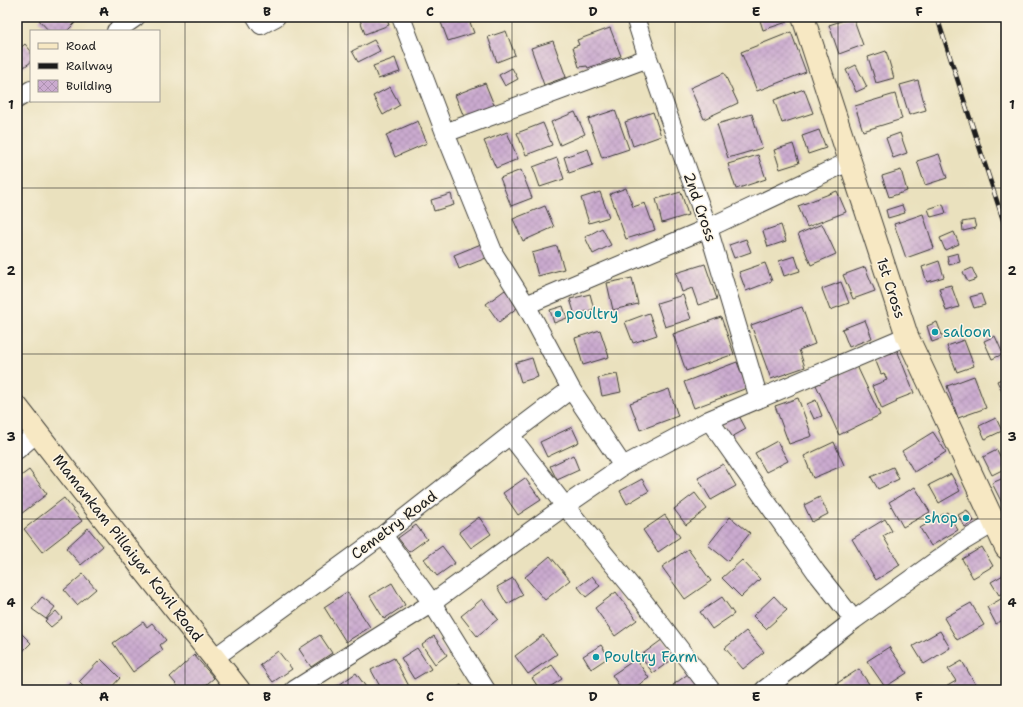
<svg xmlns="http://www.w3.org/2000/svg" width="1023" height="707" font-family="'Shantell Sans',sans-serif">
<defs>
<pattern id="building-cross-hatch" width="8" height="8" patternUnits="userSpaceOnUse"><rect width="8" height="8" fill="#caaacf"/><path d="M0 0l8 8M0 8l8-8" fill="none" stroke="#ad92b1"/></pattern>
</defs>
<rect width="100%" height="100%" fill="#fcf5e5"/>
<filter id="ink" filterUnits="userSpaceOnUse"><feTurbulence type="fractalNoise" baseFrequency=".025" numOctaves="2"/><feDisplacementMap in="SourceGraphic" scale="8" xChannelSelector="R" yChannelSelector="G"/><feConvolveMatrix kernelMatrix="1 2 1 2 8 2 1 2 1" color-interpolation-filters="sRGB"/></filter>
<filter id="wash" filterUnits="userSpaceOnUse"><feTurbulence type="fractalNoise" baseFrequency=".012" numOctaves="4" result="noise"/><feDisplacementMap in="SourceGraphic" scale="16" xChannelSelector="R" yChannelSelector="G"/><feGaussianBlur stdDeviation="0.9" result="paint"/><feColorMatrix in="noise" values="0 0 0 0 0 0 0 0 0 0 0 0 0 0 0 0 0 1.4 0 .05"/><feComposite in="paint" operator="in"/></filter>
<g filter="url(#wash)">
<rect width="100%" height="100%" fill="#eae1be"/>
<g id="blocks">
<path fill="url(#building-cross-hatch)" d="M 43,17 L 69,17 L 75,23 L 67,31 L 49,31 L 39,20 Z
M 107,17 L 121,17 L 111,23 Z
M 359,17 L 386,17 L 389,25 L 365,34 Z
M 439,17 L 468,17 L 474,33 L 448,41 Z
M 759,17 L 785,17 L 787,22 L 763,30 Z
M 853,17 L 863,45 L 839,54 L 829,25 Z
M 610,28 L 621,56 L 588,68 L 587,66 L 579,67 L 573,47 L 579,45 L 577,40 Z
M 506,31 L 515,55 L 497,62 L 488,37 Z
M 791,32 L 806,72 L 757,91 L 741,52 Z
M 374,40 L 380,51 L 358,62 L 352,51 Z
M 553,41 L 566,77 L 544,85 L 531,48 Z
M 25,44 L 31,51 L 31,62 L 24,67 L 17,58 L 17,51 Z
M 886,51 L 894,78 L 876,83 L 868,57 Z
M 395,58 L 400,72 L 378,79 L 373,66 Z
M 856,65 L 867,87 L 856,92 L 846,70 Z
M 512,68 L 518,79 L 505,86 L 499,75 Z
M 724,73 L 738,103 L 704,119 L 690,88 Z
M 918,80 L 926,110 L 909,115 L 900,85 Z
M 485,83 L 494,105 L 464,117 L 455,95 Z
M 390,87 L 400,105 L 383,115 L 373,96 Z
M 804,89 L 813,113 L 782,123 L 774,100 Z
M 895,94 L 902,119 L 863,131 L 855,106 Z
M 615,110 L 629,149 L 602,158 L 588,119 Z
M 575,112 L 585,134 L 560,145 L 551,122 Z
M 653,112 L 661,136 L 633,146 L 625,122 Z
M 752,114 L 762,148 L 728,158 L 717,124 Z
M 418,121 L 427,143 L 395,157 L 386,135 Z
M 543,123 L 552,145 L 526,155 L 517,133 Z
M 819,130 L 826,148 L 808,154 L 802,136 Z
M 507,132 L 518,159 L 496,168 L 484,141 Z
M 900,133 L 907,153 L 893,158 L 886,138 Z
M 793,144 L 799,163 L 780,169 L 774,150 Z
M 588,149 L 593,165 L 569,173 L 564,157 Z
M 939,154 L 947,178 L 925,185 L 917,161 Z
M 758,155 L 766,179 L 736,189 L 728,164 Z
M 557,158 L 564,179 L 540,187 L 533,167 Z
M 521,170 L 532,198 L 511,206 L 500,178 Z
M 901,170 L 907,191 L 889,197 L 882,176 Z
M 626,188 L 633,207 L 645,203 L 655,230 L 626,239 L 610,194 Z
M 837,191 L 846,212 L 807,227 L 798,206 Z
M 600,192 L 609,217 L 589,223 L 581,198 Z
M 681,192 L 688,215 L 662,223 L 656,199 Z
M 451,194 L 454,205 L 434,211 L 431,200 Z
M 943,204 L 946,213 L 931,217 L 928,209 Z
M 902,205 L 905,213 L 888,218 L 886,210 Z
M 545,206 L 554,227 L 523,241 L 513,219 Z
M 923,214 L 934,248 L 906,258 L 894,224 Z
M 974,220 L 976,228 L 963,231 L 962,222 Z
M 822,224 L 836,254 L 811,265 L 798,234 Z
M 781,225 L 786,241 L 768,247 L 763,231 Z
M 602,228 L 611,245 L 593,254 L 585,237 Z
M 954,232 L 959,244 L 945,250 L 940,238 Z
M 746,239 L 751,252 L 734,258 L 729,245 Z
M 481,244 L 486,258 L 459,269 L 454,255 Z
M 557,246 L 564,269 L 538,276 L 532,253 Z
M 958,253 L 960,262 L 949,265 L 947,256 Z
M 795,256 L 800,271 L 784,276 L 779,261 Z
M 939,261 L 944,277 L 927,282 L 922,267 Z
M 765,263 L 772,281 L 746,291 L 739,272 Z
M 705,264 L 717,299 L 698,305 L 692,288 L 682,292 L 676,273 Z
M 865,267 L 875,291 L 853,299 L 843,275 Z
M 972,268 L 977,279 L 968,282 L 963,272 Z
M 632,278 L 638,304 L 613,310 L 607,283 Z
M 841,282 L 849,303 L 830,310 L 822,289 Z
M 951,285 L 959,307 L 946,311 L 939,288 Z
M 505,290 L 518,307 L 499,322 L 486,304 Z
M 590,294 L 594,309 L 575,315 L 570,299 Z
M 981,294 L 985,305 L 974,308 L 970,297 Z
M 683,295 L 691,319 L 665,327 L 657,303 Z
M 563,306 L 567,318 L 554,323 L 550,310 Z
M 802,307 L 815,344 L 799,350 L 805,367 L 771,379 L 751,325 Z
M 649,313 L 657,335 L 633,343 L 625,322 Z
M 721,317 L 734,354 L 686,371 L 673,334 Z
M 865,320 L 872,338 L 849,347 L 842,329 Z
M 937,322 L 943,338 L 932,342 L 927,326 Z
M 600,330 L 609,357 L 583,365 L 575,338 Z
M 995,336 L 1003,354 L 992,359 L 984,341 Z
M 964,340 L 974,366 L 957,372 L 947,346 Z
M 897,350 L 914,393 L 896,400 L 897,402 L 882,409 L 872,386 L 887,380 L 884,373 L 881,374 L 875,359 Z
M 532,358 L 538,377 L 521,382 L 515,363 Z
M 737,362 L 747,388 L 694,408 L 684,382 Z
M 857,366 L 880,415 L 839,435 L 816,385 Z
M 617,374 L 621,392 L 602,396 L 598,378 Z
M 974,376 L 986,408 L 958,418 L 947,386 Z
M 1006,377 L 1006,397 L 1005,398 L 997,381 Z
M 669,389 L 678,416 L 640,430 L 630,403 Z
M 798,398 L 812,436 L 789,444 L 775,406 Z
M 816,400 L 822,416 L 814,419 L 807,404 Z
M 738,414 L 746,429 L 730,438 L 721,423 Z
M 996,418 L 1002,431 L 985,439 L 979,426 Z
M 572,427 L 579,442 L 547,457 L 540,442 Z
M 933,432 L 946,452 L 914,472 L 902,451 Z
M 777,441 L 788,461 L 766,472 L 755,453 Z
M 834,442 L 844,465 L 813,478 L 804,456 Z
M 997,450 L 1006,468 L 992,475 L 983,457 Z
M 573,455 L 579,470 L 557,480 L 550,466 Z
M 723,464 L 736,486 L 711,500 L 698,478 Z
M 893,467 L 899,479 L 878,489 L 871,477 Z
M 29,470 L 47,494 L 17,517 L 17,479 Z
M 951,474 L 960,491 L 939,503 L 929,485 Z
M 1006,477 L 1006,506 L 1004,507 L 992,483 Z
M 525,478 L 541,500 L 518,515 L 503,493 Z
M 642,479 L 649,491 L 627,504 L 620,491 Z
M 915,487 L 930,512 L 903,527 L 889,502 Z
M 695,493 L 707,509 L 686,525 L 674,509 Z
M 820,497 L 828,514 L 812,522 L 804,505 Z
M 64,498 L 82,521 L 42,552 L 24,529 Z
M 967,510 L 974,521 L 965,527 L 958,515 Z
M 947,512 L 958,530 L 931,546 L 920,528 Z
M 665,515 L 680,537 L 658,552 L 643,530 Z
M 479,517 L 491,534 L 471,548 L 459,532 Z
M 730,517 L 750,533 L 728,561 L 708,545 Z
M 885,519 L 892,531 L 883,536 L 900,565 L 876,580 L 852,539 Z
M 416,525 L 427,539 L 409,552 L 398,538 Z
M 88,528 L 103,546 L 81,565 L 66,548 Z
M 442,546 L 455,563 L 437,576 L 424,559 Z
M 982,547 L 993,566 L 973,578 L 962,559 Z
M 688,549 L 711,581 L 685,599 L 662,567 Z
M 550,556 L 570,580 L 545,600 L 525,577 Z
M 742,560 L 760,579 L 741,597 L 722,578 Z
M 83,574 L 96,589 L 77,605 L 64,590 Z
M 1005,574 L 1006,576 L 1006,591 L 999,595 L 991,582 Z
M 592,576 L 600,586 L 586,597 L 578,587 Z
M 513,578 L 523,595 L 507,604 L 497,587 Z
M 392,583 L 405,605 L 384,619 L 370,596 Z
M 347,592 L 370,627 L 346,642 L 324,607 Z
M 616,592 L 637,620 L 615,636 L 595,608 Z
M 774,596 L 787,610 L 766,629 L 753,616 Z
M 1006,596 L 1006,618 L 996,624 L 987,607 Z
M 42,597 L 55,607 L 46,619 L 32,609 Z
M 722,597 L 734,614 L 712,629 L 700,612 Z
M 482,599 L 498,619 L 477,636 L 461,616 Z
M 971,603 L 984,625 L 957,640 L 944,618 Z
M 56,611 L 62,618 L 51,627 L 45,621 Z
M 143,622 L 147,627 L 152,623 L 166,640 L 160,645 L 163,650 L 133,672 L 113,643 Z
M 17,629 L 31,643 L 17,657 Z
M 746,631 L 764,652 L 743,669 L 725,648 Z
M 940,631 L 950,648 L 924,664 L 913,646 Z
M 320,635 L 332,653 L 311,667 L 299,649 Z
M 543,635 L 557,654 L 528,674 L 515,656 Z
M 434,636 L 447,655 L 435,664 L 422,645 Z
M 663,639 L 676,657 L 653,673 L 640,656 Z
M 601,645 L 609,657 L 591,669 L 583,656 Z
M 889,647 L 907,673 L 885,687 L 867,661 Z
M 417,648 L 431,669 L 414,679 L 401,658 Z
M 278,651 L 292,669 L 273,682 L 260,665 Z
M 194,655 L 214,678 L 200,690 L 181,690 L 170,677 Z
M 394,658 L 410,688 L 406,690 L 382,690 L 371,670 Z
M 101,659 L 120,678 L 109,690 L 87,690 L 79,682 Z
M 636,659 L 649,678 L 631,690 L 622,690 L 612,675 Z
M 962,661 L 977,687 L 972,690 L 945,690 L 944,688 L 956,681 L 948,669 Z
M 552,665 L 562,679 L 545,690 L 540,690 L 532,678 Z
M 859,669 L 873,690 L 839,690 L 836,684 Z
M 356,673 L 368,690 L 332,690 Z
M 688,674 L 699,690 L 676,690 L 673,685 Z
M 70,683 L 77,690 L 64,690 Z
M 217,685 L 221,690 L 210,690 Z
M 461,685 L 464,690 L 452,690 Z
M 787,685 L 791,690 L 780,690 Z"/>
</g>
</g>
<g filter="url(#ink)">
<use href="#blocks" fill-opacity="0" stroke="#3b3a34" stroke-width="1"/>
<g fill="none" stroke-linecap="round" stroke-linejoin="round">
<g stroke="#3b3a34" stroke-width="20">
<path id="street" d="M 256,17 L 261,25 L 276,17
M 401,17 L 445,133 L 494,254 L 526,305 L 571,389 L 623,466
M 635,17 L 648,58 L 708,228 L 759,399
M 116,31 L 136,17
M 17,99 L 31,90
M 445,133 L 648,58
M 526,305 L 708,228 L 850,161
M 709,420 L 816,572 L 854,620
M 510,435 L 565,506 L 644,602 L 711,690
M 17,450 L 37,433
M 383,535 L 432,603 L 486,690
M 214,658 L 383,535 L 510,435 L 571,389
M 294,690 L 432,603 L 565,506 L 623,466 L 709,420 L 907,336
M 764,690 L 854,620 L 962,542 L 994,523"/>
</g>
<g stroke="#3b3a34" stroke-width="24">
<path id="secondary" d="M 803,17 L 907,336 L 1006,548
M 17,407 L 144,570 L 214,658 L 239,690"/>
</g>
<use href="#street" stroke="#fff" stroke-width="18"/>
<use href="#secondary" stroke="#f7e8c3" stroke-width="22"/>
<g stroke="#1c1c1c" stroke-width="4.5">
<path id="rail" d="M 937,17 L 1006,229"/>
</g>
<use href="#rail" stroke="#fcf5e5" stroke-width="3" stroke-dasharray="9" stroke-linecap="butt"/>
</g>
</g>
<path fill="none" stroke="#1c1c1c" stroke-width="1" stroke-opacity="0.55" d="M 185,17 L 185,690M 348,17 L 348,690M 512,17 L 512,690M 675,17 L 675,690M 838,17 L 838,690M 17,188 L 1006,188M 17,354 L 1006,354M 17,519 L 1006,519"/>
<g fill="#0f9aa8" stroke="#fcf5e5" stroke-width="1.5">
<circle cx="558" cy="314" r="4"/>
<circle cx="935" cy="332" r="4"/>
<circle cx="966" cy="518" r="4"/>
<circle cx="596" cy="657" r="4"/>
</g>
<g text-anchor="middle" stroke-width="3" stroke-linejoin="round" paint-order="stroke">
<g font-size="15" fill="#1c1c1c" stroke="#fcf5e5">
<text transform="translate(700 207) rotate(71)" y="5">2nd Cross</text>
<text transform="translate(891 288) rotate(72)" y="5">1st Cross</text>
<text transform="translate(394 525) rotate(-37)" y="5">Cemetry Road</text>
<text transform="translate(128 548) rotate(52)" y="5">Mamankam Pillaiyar Kovil Road</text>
</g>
<g font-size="15" fill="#0d838f" stroke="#fcf5e5" text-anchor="start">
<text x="566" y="319">poultry</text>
<text x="943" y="337">saloon</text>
<text x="958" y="523" text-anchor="end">shop</text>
<text x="604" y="662">Poultry Farm</text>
</g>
</g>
<rect width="1023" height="707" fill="none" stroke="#fcf5e5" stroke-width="44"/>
<rect x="30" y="30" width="130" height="72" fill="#fcf5e5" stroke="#a29e95"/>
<rect x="38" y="43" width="20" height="6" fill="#f7e8c3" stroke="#a29e95"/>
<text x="66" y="50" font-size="12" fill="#1c1c1c">Road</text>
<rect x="38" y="63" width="20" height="6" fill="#1c1c1c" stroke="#a29e95"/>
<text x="66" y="70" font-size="12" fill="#1c1c1c">Railway</text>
<rect x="38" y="80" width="20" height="12" fill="url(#building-cross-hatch)" stroke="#a29e95"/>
<text x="66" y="90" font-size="12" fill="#1c1c1c">Building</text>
<rect x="22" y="22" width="979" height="663" fill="none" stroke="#1c1c1c" stroke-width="1.5"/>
<g font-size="13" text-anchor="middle" font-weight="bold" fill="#1c1c1c">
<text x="104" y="16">A</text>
<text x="267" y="16">B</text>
<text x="430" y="16">C</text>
<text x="593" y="16">D</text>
<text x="756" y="16">E</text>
<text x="919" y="16">F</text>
<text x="11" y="109">1</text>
<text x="1012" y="109">1</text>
<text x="11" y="275">2</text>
<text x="1012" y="275">2</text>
<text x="11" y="441">3</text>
<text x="1012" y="441">3</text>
<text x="11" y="607">4</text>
<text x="1012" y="607">4</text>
<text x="104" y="701">A</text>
<text x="267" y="701">B</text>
<text x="430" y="701">C</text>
<text x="593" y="701">D</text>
<text x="756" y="701">E</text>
<text x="919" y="701">F</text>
</g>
</svg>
